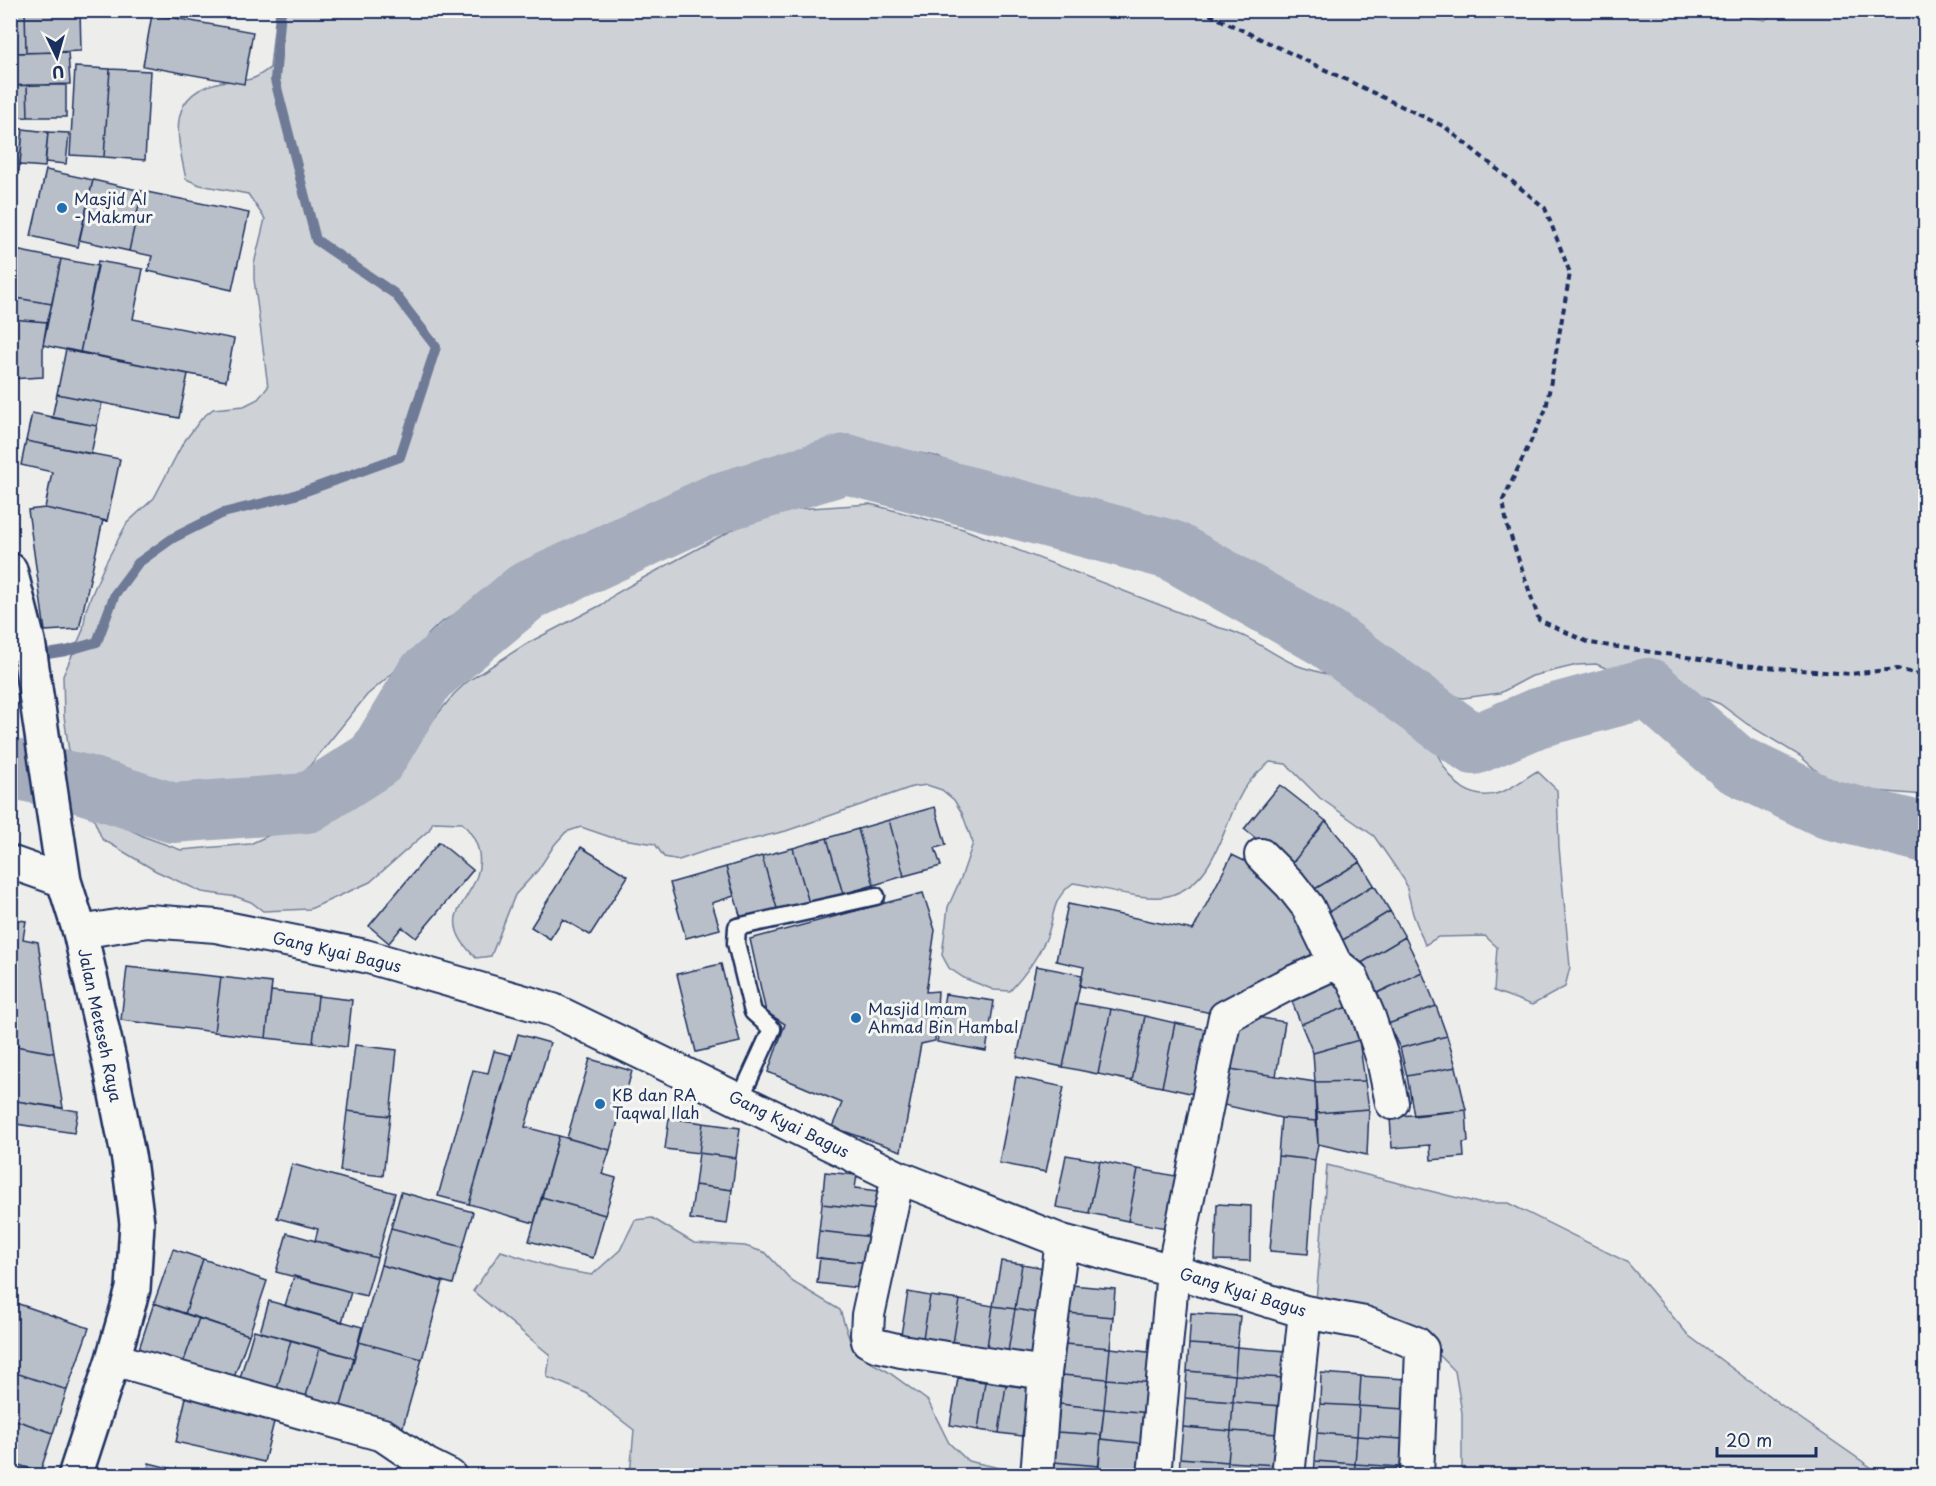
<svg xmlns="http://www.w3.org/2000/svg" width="1936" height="1486" font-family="'Playpen Sans',sans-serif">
<rect width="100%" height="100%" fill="#edeeec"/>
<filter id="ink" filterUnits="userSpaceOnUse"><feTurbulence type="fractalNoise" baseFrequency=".0167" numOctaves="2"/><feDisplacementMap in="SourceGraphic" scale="12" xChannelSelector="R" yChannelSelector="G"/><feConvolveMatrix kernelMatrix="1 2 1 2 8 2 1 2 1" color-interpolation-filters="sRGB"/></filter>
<g filter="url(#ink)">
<path fill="#ced2d7" stroke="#74809a" stroke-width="1.5" d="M 1726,10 L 1735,15 L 1765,20 L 1778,11 L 1925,11 L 1925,795 L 1836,788 L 1800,756 L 1747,724 L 1720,704 L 1689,692 L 1637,681 L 1596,664 L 1577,665 L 1532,676 L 1500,693 L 1463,698 L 1424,692 L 1332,624 L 1216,548 L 1002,483 L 935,456 L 904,450 L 869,450 L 739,479 L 645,514 L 627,518 L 522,572 L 439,624 L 428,635 L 420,650 L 367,695 L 304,773 L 297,777 L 201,799 L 84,775 L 71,765 L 64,716 L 63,676 L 83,630 L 86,610 L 92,594 L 105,564 L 127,523 L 154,498 L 183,443 L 202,418 L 213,409 L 244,406 L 258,399 L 268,387 L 254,279 L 254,264 L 265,219 L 248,194 L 200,185 L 186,179 C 177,136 165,94 221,82 C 232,80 245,82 254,78 C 259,76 265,71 270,68 L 276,11 Z
M 870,504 L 963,529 L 1217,627 C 1250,634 1265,651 1294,664 C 1309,671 1327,672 1342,680 C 1356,688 1368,700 1382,709 C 1392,714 1403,714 1412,721 C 1440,741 1440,784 1476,794 C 1500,800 1517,783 1537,771 L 1557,790 L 1559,847 L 1570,967 L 1565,987 L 1532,1005 L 1494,991 L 1497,947 L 1485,936 L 1438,937 L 1425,945 L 1413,914 L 1405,881 L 1374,836 L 1320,798 L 1286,764 L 1270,762 C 1257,772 1245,784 1238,800 C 1220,836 1213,884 1168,896 C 1144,902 1098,886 1073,883 C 1049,901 1056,918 1045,941 C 1036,960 1024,976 1010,991 L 994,990 L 964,978 L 949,968 L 942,955 L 948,907 L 961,878 L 973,843 L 962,813 L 954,800 L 942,790 L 927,785 L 912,787 L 786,831 L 708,850 L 679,860 L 664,857 L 655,844 L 610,837 L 581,827 L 566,832 L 555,844 L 538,870 L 515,895 L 491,956 L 476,958 C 466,948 453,934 456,917 C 458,908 465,900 469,892 C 485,867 483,844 462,823 L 433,822 L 429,830 L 370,882 L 310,909 L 263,911 L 251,902 L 237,897 L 202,892 L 156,871 L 102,839 L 90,810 L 145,837 L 181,850 L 250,844 L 345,800 L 373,782 L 433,720 L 454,694 L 468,681 L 526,644 L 603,604 L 615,594 L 645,577 L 749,521 L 796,509 Z
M 1327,1165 L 1478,1203 L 1508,1203 L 1627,1262 L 1689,1336 L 1784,1407 L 1872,1468 L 1925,1475 L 1462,1475 L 1462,1413 L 1455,1371 L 1408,1323 L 1316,1301 Z
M 652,1218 L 694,1243 L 745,1246 L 766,1253 L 793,1282 L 840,1310 L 852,1347 L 866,1360 L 887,1371 L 928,1401 L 949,1443 L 968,1461 L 1004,1469 L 1006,1475 L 630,1475 L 634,1430 L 586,1393 L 547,1377 L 550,1355 L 473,1291 L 501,1251 L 557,1269 L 592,1275 L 620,1250 L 635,1220 Z"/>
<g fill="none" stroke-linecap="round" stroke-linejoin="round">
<path stroke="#6e7a96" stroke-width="10" d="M 10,660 L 66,651 L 97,642 L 115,594 L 138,563 L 173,538 L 223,513 L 292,496 L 400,457 L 436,347 L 395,294 L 316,240 L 275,80 L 281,10"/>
<path stroke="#a5acbc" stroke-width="60" d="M 10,768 L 86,785 L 173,813 L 307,803 L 376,759 L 425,677 L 526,592 L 718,503 L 846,464 L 1171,550 L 1327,638 L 1474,745 L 1537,718 L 1648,688 L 1735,764 L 1828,809 L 1926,833"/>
</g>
<path fill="#b9bfc8" stroke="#1b2f5e" stroke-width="1.5" d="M 10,10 L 25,10 L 26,53 L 10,53 Z
M 25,10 L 80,10 L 81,51 L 26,53 Z
M 152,14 L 253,32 L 244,84 L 143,66 Z
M 68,52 L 70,84 L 10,86 L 10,53 Z
M 75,67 L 110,69 L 104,157 L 70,155 Z
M 110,69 L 150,71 L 145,160 L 104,157 Z
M 27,85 L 28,117 L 10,118 L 10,86 Z
M 27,85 L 66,85 L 66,117 L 28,117 Z
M 10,128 L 23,129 L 19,171 L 10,170 Z
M 23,129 L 48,132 L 45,167 L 20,165 Z
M 48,132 L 69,133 L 66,164 L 45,162 Z
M 46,170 L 93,180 L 78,247 L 31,236 Z
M 93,180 L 142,191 L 129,251 L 79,240 Z
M 142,191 L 249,213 L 232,290 L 148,271 L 152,256 L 129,251 Z
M 10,249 L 61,259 L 52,304 L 10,297 Z
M 61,259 L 98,266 L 80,353 L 43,345 Z
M 98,261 L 143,269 L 133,319 L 234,339 L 226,381 L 80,353 Z
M 10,297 L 52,304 L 47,322 L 10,319 Z
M 10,319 L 47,322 L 43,345 L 43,377 L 10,379 Z
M 66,349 L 188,374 L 179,418 L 57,394 Z
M 57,394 L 102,403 L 97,426 L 52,418 Z
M 32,413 L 97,426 L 91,454 L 26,441 Z
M 26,441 L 120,459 L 107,521 L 45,508 L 52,472 L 21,465 Z
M 45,508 L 103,520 L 79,629 L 45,631 L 28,510 Z
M 1280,785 L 1326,821 L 1290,866 L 1244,829 Z
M 935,807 L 946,845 L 935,848 L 941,866 L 904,876 L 889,820 Z
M 10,817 L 16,820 L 10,829 Z
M 889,820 L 904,876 L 874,885 L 858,829 Z
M 1326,821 L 1360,862 L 1308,893 L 1290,866 Z
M 858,829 L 874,885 L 843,894 L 827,838 Z
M 827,838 L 843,894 L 809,903 L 793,848 Z
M 439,842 L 473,870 L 416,938 L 402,927 L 389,943 L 369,926 Z
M 581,847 L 628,876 L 590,935 L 563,919 L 550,939 L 531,927 Z
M 793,848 L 809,903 L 778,912 L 762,856 Z
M 1232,855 L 1261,869 L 1257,877 L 1289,894 L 1320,957 L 1221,1015 L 1080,986 L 1084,967 L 1056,961 L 1068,904 L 1193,930 Z
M 762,856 L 778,912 L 742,922 L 726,867 Z
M 1360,862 L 1374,885 L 1322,916 L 1308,893 Z
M 726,867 L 734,896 L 712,903 L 720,929 L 686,938 L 670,883 Z
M 1374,885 L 1390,911 L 1338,943 L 1322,916 Z
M 923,893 L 935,930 L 926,992 L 938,991 L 935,1041 L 921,1044 L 901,1151 L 832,1127 L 842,1103 L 768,1072 L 785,1024 L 766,1012 L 750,939 Z
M 1390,911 L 1405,937 L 1353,968 L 1338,943 Z
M 10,919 L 26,921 L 23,939 L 38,942 L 54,1053 L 10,1045 Z
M 1405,937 L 1422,972 L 1370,996 L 1353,968 Z
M 721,964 L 740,1042 L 696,1052 L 677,974 Z
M 1036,966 L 1082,975 L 1063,1067 L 1017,1057 Z
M 127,967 L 221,977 L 214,1032 L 121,1020 Z
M 1422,972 L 1436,1006 L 1388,1024 L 1375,994 Z
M 1335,976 L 1347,1007 L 1301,1024 L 1289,994 Z
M 221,977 L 272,983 L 266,1038 L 214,1032 Z
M 271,991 L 318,996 L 313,1043 L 266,1038 Z
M 945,994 L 994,1001 L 986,1051 L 937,1042 Z
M 318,996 L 352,1000 L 347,1047 L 313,1043 Z
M 1076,1003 L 1111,1009 L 1098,1074 L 1063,1067 Z
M 1436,1006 L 1447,1036 L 1400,1048 L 1388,1024 Z
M 1347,1007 L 1359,1040 L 1313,1053 L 1301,1024 Z
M 1111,1009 L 1145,1016 L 1132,1081 L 1098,1074 Z
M 1239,1014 L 1285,1022 L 1276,1076 L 1230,1069 Z
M 1145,1016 L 1175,1023 L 1162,1087 L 1132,1081 Z
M 1175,1023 L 1208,1030 L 1195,1094 L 1162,1087 Z
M 518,1034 L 550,1043 L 525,1127 L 559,1136 L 534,1223 L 469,1204 Z
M 1447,1036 L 1456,1067 L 1407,1076 L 1400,1048 Z
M 1359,1040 L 1365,1081 L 1315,1082 L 1313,1053 Z
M 10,1045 L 54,1053 L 63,1108 L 10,1100 Z
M 355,1045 L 397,1050 L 390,1116 L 347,1111 Z
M 494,1051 L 511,1055 L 469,1204 L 438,1196 L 473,1070 L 488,1073 Z
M 590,1059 L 632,1071 L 610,1150 L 567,1138 Z
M 1456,1067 L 1466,1110 L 1414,1116 L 1407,1076 Z
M 1230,1069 L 1315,1082 L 1316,1121 L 1281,1118 L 1224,1105 Z
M 1016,1077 L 1064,1087 L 1046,1172 L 999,1163 Z
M 1365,1081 L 1369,1109 L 1317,1113 L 1315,1082 Z
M 10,1100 L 78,1111 L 74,1133 L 10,1123 Z
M 1369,1109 L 1367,1155 L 1318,1144 L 1317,1113 Z
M 1466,1110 L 1468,1142 L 1463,1143 L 1464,1157 L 1431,1160 L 1430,1145 L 1392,1148 L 1390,1117 Z
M 347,1111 L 390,1116 L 383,1176 L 340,1171 Z
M 669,1118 L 703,1123 L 699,1153 L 665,1149 Z
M 1281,1118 L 1316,1121 L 1318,1144 L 1315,1160 L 1278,1156 Z
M 703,1123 L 740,1128 L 736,1158 L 699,1153 Z
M 559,1136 L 610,1150 L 602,1174 L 616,1178 L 605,1215 L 542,1197 Z
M 699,1153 L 736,1158 L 732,1190 L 695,1185 Z
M 1066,1155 L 1100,1161 L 1089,1213 L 1056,1207 Z
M 1278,1156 L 1315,1160 L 1308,1254 L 1270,1251 Z
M 1100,1161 L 1138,1169 L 1128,1221 L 1089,1213 Z
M 292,1164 L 395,1193 L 377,1258 L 315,1241 L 318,1229 L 277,1218 Z
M 1138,1169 L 1181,1177 L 1171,1229 L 1128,1221 Z
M 825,1172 L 857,1175 L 855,1188 L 878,1191 L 876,1210 L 822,1204 Z
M 695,1185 L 732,1190 L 727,1224 L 690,1219 Z
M 401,1192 L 473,1212 L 463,1247 L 391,1228 Z
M 542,1197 L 605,1215 L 593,1258 L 529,1241 Z
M 822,1204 L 876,1210 L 873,1237 L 819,1231 Z
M 1217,1204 L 1251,1206 L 1250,1261 L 1215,1260 Z
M 391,1228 L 463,1247 L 453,1284 L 381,1265 Z
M 819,1231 L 873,1237 L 870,1263 L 816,1258 Z
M 287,1233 L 377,1258 L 366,1296 L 276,1272 Z
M 173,1249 L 203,1259 L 185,1314 L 154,1303 Z
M 820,1258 L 870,1263 L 867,1289 L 817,1283 Z
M 203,1259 L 267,1281 L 249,1335 L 185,1314 Z
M 1001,1261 L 1022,1264 L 1015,1309 L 993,1306 Z
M 1022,1264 L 1045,1268 L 1038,1313 L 1015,1309 Z
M 381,1265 L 443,1282 L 422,1359 L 359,1342 Z
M 294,1276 L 351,1292 L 342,1322 L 285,1306 Z
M 1071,1285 L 1115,1289 L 1113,1317 L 1068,1313 Z
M 908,1292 L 930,1296 L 922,1344 L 900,1341 Z
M 930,1296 L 960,1300 L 952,1349 L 922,1344 Z
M 960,1300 L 993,1306 L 986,1354 L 952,1349 Z
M 10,1301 L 89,1328 L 67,1390 L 10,1371 Z
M 269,1301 L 362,1327 L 354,1358 L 260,1332 Z
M 154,1303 L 199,1318 L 181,1369 L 137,1355 Z
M 993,1306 L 1015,1309 L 1007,1358 L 986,1354 Z
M 1015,1309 L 1038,1313 L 1030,1362 L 1007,1358 Z
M 1068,1313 L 1113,1317 L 1110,1348 L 1065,1344 Z
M 1191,1313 L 1240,1316 L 1237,1347 L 1189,1344 Z
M 199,1318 L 249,1335 L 231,1386 L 181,1369 Z
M 254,1330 L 291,1340 L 275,1396 L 238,1385 Z
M 291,1340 L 320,1348 L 304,1403 L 275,1396 Z
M 359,1342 L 422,1359 L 402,1430 L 339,1413 Z
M 1065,1344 L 1110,1348 L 1107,1379 L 1062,1375 Z
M 1189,1344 L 1237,1347 L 1235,1375 L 1187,1371 Z
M 1237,1347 L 1286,1351 L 1284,1378 L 1235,1375 Z
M 320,1348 L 354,1358 L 339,1413 L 304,1403 Z
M 1110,1348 L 1157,1353 L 1154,1383 L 1107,1379 Z
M 10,1371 L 67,1390 L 53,1433 L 10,1418 Z
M 1187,1371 L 1235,1375 L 1233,1402 L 1185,1398 Z
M 1321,1373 L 1361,1376 L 1359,1406 L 1320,1404 Z
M 1062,1375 L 1107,1379 L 1104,1409 L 1060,1404 Z
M 1235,1375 L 1284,1378 L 1282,1406 L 1233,1402 Z
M 1361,1376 L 1406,1379 L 1404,1409 L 1359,1406 Z
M 958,1378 L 985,1382 L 978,1430 L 950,1425 Z
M 1107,1379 L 1154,1383 L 1151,1413 L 1104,1409 Z
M 985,1382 L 1006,1385 L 999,1433 L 978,1430 Z
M 1006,1385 L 1029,1388 L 1022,1436 L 999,1433 Z
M 186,1397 L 275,1418 L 264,1462 L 176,1442 Z
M 1185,1398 L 1233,1402 L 1231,1431 L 1183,1427 Z
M 1233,1402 L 1282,1406 L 1279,1434 L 1231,1431 Z
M 1060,1404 L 1104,1409 L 1101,1435 L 1057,1432 Z
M 1320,1404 L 1359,1406 L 1357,1436 L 1317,1433 Z
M 1359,1406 L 1404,1409 L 1402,1439 L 1357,1436 Z
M 1104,1409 L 1151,1413 L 1148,1444 L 1101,1439 Z
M 10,1418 L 53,1433 L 40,1472 L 10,1462 Z
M 1183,1427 L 1231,1431 L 1228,1462 L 1180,1458 Z
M 1231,1431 L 1279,1434 L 1277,1465 L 1228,1462 Z
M 1057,1432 L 1101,1435 L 1099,1466 L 1054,1462 Z
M 1317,1433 L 1357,1436 L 1355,1464 L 1315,1461 Z
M 1357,1436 L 1402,1439 L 1400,1467 L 1355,1464 Z
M 1101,1439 L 1148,1444 L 1145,1475 L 1098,1471 Z
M 1180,1458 L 1228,1462 L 1227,1476 L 1179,1476 Z
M 1315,1461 L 1355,1464 L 1354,1476 L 1314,1476 Z
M 10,1462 L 40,1472 L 38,1476 L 10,1476 Z
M 1054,1462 L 1099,1466 L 1098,1476 L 1053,1476 Z
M 1228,1462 L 1277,1465 L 1276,1476 L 1227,1476 Z
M 149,1463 L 201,1476 L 147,1476 Z
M 1355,1464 L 1400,1467 L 1399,1476 L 1354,1476 Z
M 1098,1471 L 1145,1476 L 1098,1476 Z"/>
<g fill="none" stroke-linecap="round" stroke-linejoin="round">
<g stroke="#1b2f5e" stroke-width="21">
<path id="lane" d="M 740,1099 L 772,1029 L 753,1012 L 736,943 L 737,927 L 876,896"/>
</g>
<g stroke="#1b2f5e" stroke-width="36">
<path id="street" d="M 1261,855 L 1290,884 L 1308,907 L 1335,963
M 10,862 L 64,881
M 80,932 L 148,921 L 216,926 L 365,956 L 553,1010 L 898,1177 L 1062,1241 L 1173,1271 L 1305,1312 L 1365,1323 L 1416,1343 L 1422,1349 L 1417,1476
M 898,1177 L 868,1315 L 867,1334 L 868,1341 L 876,1345 L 901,1351 L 1045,1373
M 113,1359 L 383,1435 L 426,1464 L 450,1476
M 1037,1476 L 1045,1373 L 1062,1241
M 1154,1476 L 1173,1271 L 1225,1017 L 1282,987 L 1335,963 L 1352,977 L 1369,1017 L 1383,1060 L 1392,1103
M 1288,1476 L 1305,1312"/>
</g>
<g stroke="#1b2f5e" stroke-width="38">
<path id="secondary" d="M 10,570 L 28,641 L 64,881 L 80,932 L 110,1064 L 129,1160 L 137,1223 L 133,1289 L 113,1359 L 75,1476"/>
</g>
<path stroke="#1b2f5e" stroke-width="4" stroke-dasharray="6 4.5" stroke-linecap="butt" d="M 1200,10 L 1445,127 L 1545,208 L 1570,273 L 1546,409 L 1503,500 L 1507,525 L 1539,620 L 1590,643 L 1741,665 L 1850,674 L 1897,669 L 1926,676"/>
<use href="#lane" stroke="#f6f6f2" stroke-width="16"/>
<use href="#street" stroke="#f6f6f2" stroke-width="32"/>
<use href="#secondary" stroke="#f6f6f2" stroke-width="33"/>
</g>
</g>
<g fill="#1f6fb2" stroke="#f6f6f2" stroke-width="2">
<circle cx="62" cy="208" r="6"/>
<circle cx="856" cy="1018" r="6"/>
<circle cx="600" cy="1104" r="6"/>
</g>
<g text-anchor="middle" stroke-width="6" stroke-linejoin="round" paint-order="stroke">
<g font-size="16" fill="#1b2f5e" stroke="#f6f6f2" text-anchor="start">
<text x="74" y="205">Masjid Al<tspan x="74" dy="18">- Makmur</tspan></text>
<text x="868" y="1015">Masjid Imam<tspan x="868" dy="18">Ahmad Bin Hambal</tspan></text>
<text x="612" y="1101">KB dan RA<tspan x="612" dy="18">Taqwal Ilah</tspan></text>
</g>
<g font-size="16" fill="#1b2f5e" stroke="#f6f6f2">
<text transform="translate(337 952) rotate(13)" y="6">Gang Kyai Bagus</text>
<text transform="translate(100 1025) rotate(78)" y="6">Jalan Meteseh Raya</text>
<text transform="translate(789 1124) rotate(26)" y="6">Gang Kyai Bagus</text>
<text transform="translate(1243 1292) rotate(17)" y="6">Gang Kyai Bagus</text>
</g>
</g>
<rect width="1936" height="1486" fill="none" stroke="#f6f6f2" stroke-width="36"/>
<rect x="18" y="18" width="1900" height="1450" fill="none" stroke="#1b2f5e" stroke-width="2" filter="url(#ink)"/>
<g transform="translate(57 57) rotate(175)" stroke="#f6f6f2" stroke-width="4.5" paint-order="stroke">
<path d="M0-4.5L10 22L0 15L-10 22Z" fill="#1b2f5e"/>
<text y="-9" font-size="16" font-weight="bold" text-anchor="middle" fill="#1b2f5e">U</text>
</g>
<path d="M1717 1447v9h99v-9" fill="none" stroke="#1b2f5e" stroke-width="3"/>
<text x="1726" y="1447" font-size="18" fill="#1b2f5e" stroke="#f6f6f2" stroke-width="4.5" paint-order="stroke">20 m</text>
</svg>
